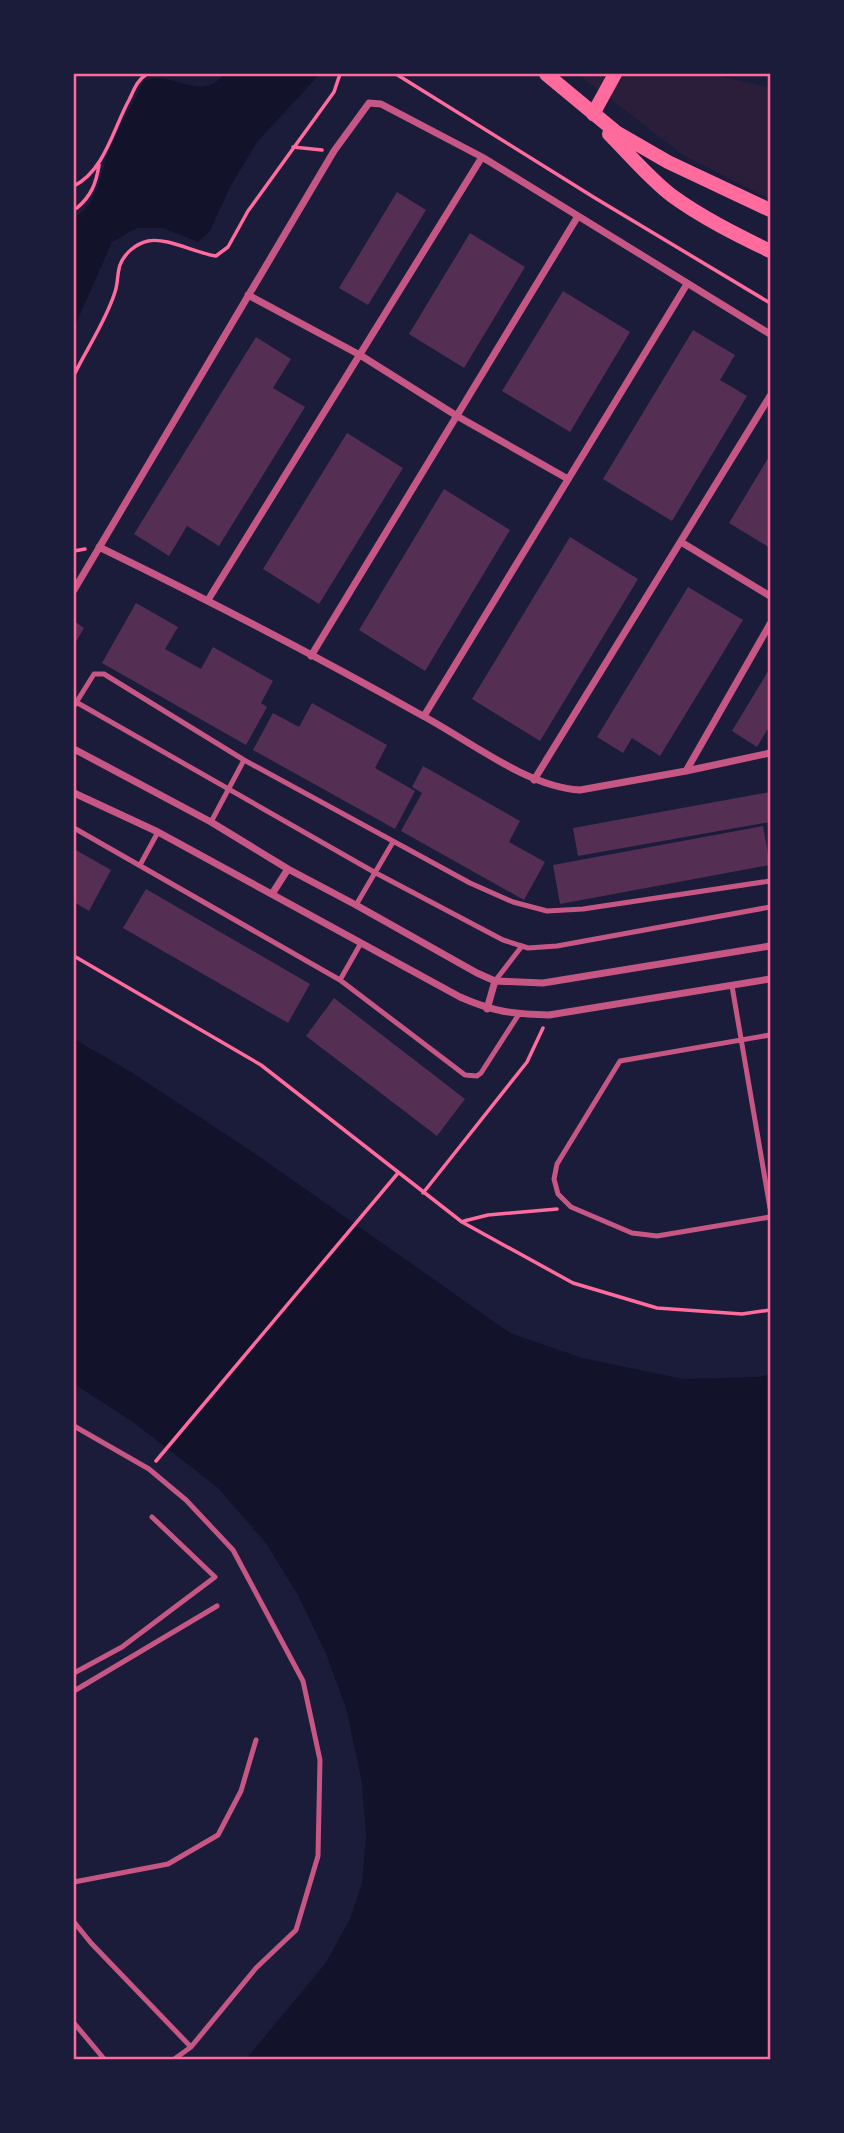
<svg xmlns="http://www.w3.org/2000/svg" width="844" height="2133" font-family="Cabin,sans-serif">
<rect width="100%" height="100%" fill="#1b1b3a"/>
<path fill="#2a1e3b" d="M 578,74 L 711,74 L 770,88 L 770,199 L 683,155 Z"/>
<path fill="#12122b" d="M 224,74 L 318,74 L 317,77 L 257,142 L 230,187 L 210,231 L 198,242 L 163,228 L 137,228 L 112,242 L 74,328 L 74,217 C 100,205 100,169 111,145 C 122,124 133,102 144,81 C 148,80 152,78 155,78 C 179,77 204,100 224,74 Z
M 74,1039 L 131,1072 L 257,1155 L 510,1333 L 582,1358 L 683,1379 L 758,1377 L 770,1374 L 770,2059 L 246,2059 L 325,1964 L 350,1919 L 362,1883 L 366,1836 L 362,1783 L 347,1711 L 327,1656 L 299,1597 L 266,1543 L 217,1487 L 133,1422 L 74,1384 Z"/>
<path fill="#542f53" d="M 397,192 L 426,210 L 368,305 L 339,288 Z
M 470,233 L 525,267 L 464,368 L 409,334 Z
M 563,291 L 630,332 L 570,432 L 502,391 Z
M 693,330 L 735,355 L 720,380 L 747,396 L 672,521 L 603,479 Z
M 256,337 L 291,359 L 273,388 L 305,407 L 219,546 L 187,526 L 169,556 L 134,534 Z
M 347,433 L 403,468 L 319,604 L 263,569 Z
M 770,455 L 770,548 L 729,523 Z
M 444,489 L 510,530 L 425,671 L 359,630 Z
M 570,537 L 638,579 L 540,741 L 472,699 Z
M 688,587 L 743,620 L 660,756 L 632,738 L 623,753 L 597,737 Z
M 136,603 L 178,627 L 165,649 L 201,669 L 213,647 L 273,681 L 261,703 L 267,707 L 246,745 L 102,663 Z
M 74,621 L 84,628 L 74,645 Z
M 770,668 L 770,725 L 757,747 L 732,731 Z
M 312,703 L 387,745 L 375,768 L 415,791 L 395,829 L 253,750 L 273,713 L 299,727 Z
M 423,766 L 520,821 L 509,842 L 545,862 L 524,900 L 401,831 L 422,793 L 412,787 Z
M 770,792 L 770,822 L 578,856 L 573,828 Z
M 763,826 L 770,865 L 560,904 L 553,865 Z
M 74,849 L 111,870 L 89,911 L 74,902 Z
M 146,889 L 310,984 L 288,1023 L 123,928 Z
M 334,998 L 465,1099 L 437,1136 L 306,1036 Z"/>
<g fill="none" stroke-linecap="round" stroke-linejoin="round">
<path stroke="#ff6b9d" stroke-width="3.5" d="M 192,74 L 211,74
M 396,74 L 595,198 L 770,303
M 293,147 L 322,150
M 74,186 C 105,170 113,129 129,100 C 134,90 137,80 147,74
M 74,208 L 77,208 C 91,196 96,184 99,165
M 74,375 C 87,348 106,321 115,292 C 118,284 117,274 120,265 C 124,254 135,244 148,241 C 167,237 195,253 216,256 L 228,247 L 248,211 L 334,92 L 340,74
M 74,551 L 85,549
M 74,956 L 261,1065 L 462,1222 L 573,1283 L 657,1308 L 742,1314 L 770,1310
M 423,1193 L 527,1062 L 543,1028
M 464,1221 L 488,1215 L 557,1209
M 156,1461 L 398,1173"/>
<path stroke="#c65784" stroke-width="5" d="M 76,702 L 374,872 L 503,940 L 528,948 L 557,946 L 770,907
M 74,706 L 94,674 L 104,674 L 244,760 L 470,883 L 513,902 L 547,911 L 583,909 L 770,881
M 211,822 L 244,760
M 74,828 L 340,980 L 465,1075 L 477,1076 L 481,1073 L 519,1014
M 140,865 L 158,832
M 356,905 L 393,842
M 340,980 L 361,943
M 495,981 L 522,946
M 732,986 L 770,1208
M 770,1035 L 620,1061 L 557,1164 L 554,1179 L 558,1194 L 571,1207 L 632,1233 L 657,1236 L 770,1217
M 74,1426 L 149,1469 L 186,1500 L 233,1550 L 303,1681 L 320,1760 L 318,1856 L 296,1930 L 256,1968 L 191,2047 L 173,2060
M 74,1673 L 122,1647 L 215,1577 L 152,1517
M 74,1691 L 217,1606
M 74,1882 L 168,1864 L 218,1835 L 241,1791 L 256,1740
M 74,1922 L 91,1943 L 191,2047
M 74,2023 L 105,2060"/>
<path stroke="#c65784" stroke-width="7" d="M 248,295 L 360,355 L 457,416 L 568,479
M 681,542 L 770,596
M 99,547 C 208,600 317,656 423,716 C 470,741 527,787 580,790 L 686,771 L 770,753
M 74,590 L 334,151 L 369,103 L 381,104 L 482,157 L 770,334
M 208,600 L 482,157
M 311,656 L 578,216
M 424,716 L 687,284
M 74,749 L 211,822 L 288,869 L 356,905 L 477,973 L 495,981 L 543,983 L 770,946
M 686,771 L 770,624
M 534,780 L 770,396
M 74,793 L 158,832 L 460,997 C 494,1012 512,1014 549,1015 L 770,979
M 272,894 L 288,869
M 487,1009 L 495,981"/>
<path stroke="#ff6b9d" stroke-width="14" d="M 546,74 L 616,132 L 668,162 L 770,210
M 593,114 L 615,74
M 609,134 C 629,154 648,177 671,195 C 701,217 737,235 770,251"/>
</g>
<rect width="844" height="2133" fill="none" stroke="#1b1b3a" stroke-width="150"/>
<rect x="75" y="75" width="694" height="1983" fill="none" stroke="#ff6b9d" stroke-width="2.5"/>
</svg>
